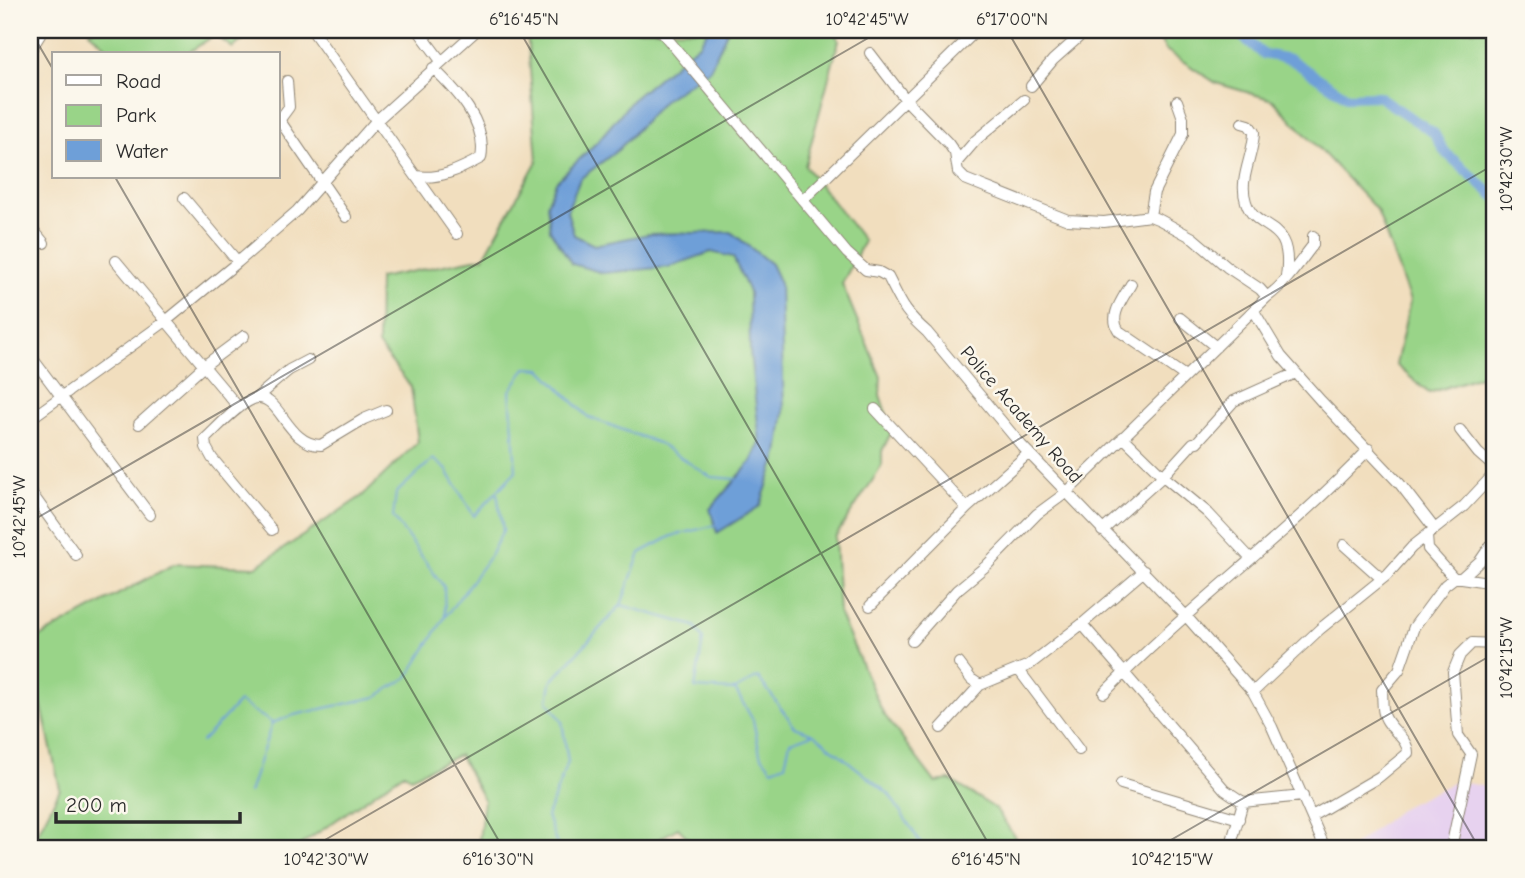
<svg xmlns="http://www.w3.org/2000/svg" width="1525" height="878" font-family="'Comic Neue',sans-serif">
<rect width="100%" height="100%" fill="#fbf7ec"/>
<filter id="ink" filterUnits="userSpaceOnUse"><feTurbulence type="fractalNoise" baseFrequency=".0143" numOctaves="2"/><feDisplacementMap in="SourceGraphic" scale="14" xChannelSelector="R" yChannelSelector="G"/><feConvolveMatrix kernelMatrix="1 2 1 2 8 2 1 2 1" color-interpolation-filters="sRGB"/></filter>
<filter id="wash" filterUnits="userSpaceOnUse"><feTurbulence type="fractalNoise" baseFrequency=".00686" numOctaves="4" result="noise"/><feDisplacementMap in="SourceGraphic" scale="28" xChannelSelector="R" yChannelSelector="G"/><feGaussianBlur stdDeviation="1.57" result="paint"/><feColorMatrix in="noise" values="0 0 0 0 0 0 0 0 0 0 0 0 0 0 0 0 0 1.4 0 .05"/><feComposite in="paint" operator="in"/></filter>
<g filter="url(#wash)">
<rect width="100%" height="100%" fill="#f1debe"/>
<path fill="#e7d2ef" d="M 1457,781 L 1495,789 L 1495,848 L 1351,848 L 1403,807 Z"/>
<path fill="#99d488" stroke="#62805a" stroke-width="2" d="M 91,30 L 254,30 L 233,48 L 215,35 L 186,54 L 115,54 L 89,32 Z
M 527,30 L 835,30 L 839,40 L 805,166 L 864,241 L 842,284 L 881,377 L 880,395 L 892,431 L 882,451 L 882,464 L 878,472 L 835,537 L 839,613 L 883,713 L 935,782 L 950,780 L 996,809 L 1022,848 L 698,848 L 678,828 L 643,848 L 478,848 L 484,800 L 459,755 L 411,777 L 404,773 L 296,848 L 30,848 L 60,789 L 30,653 L 30,642 L 174,564 L 256,567 L 362,496 L 418,442 L 411,387 L 378,345 L 379,278 L 484,257 L 537,161 Z
M 1154,30 L 1495,30 L 1495,371 L 1429,393 L 1396,365 L 1410,301 L 1377,210 L 1273,100 L 1216,83 L 1166,50 Z"/>
<path fill="#6e9fd8" stroke="#4c6582" stroke-width="2" d="M 708,30 L 728,30 L 710,69 L 664,100 L 619,149 L 580,179 L 567,211 L 574,235 L 594,245 L 649,234 L 731,232 L 771,264 L 780,283 L 784,411 L 778,454 L 760,506 L 717,533 L 710,509 L 751,462 L 760,443 L 750,352 L 749,292 L 733,257 L 711,252 L 669,267 L 603,273 L 572,264 L 550,230 L 547,204 L 556,182 L 597,142 L 634,98 L 700,43 Z"/>
<g fill="none" stroke-linecap="round" stroke-linejoin="round">
<path stroke="#6e9fd8" stroke-width="2" d="M 621,605 L 695,626 L 703,639 L 695,688 L 735,690 L 758,677 L 795,727 L 814,734 L 889,794 L 924,848
M 446,616 L 490,556 L 503,530 L 497,493
M 736,691 L 753,720 L 760,754 L 772,769 L 785,764 L 790,742 L 813,734
M 201,742 L 239,702 L 271,722
M 249,793 L 272,723 L 294,715 L 376,697 L 408,677 L 445,617 L 444,587 L 393,517 L 396,493 L 433,459 L 446,469 L 474,516 L 516,471 L 510,391 L 526,368 L 541,369 L 588,417 L 658,443 L 711,477 L 736,479
M 558,848 L 547,816 L 568,762 L 562,721 L 548,701 L 551,682 L 621,605 L 640,553 L 672,536 L 716,525"/>
<path stroke="#6e9fd8" stroke-width="10" d="M 1234,30 L 1263,54 L 1290,59 L 1347,97 L 1378,96 L 1434,133 L 1444,151 L 1495,197"/>
</g>
</g>
<g filter="url(#ink)">
<g fill="none" stroke-linecap="round" stroke-linejoin="round">
<g stroke="#8e8474" stroke-width="12">
<path id="minor" d="M 312,30 L 457,234
M 418,30 L 441,61
M 660,30 L 847,253 L 866,270 L 879,272 L 888,277 C 902,304 903,311 927,332 L 1022,446 L 1186,616 L 1253,692 L 1272,727 L 1325,848
M 30,51 L 43,30
M 870,53 L 906,100 L 948,143 L 955,153 L 958,172 L 965,179 L 1068,220 L 1104,222 L 1150,216 L 1160,220 L 1193,238 L 1227,267 L 1260,289 L 1267,297
M 1031,86 L 1053,60 L 1080,36
M 278,118 L 346,217
M 278,122 L 289,107 L 287,81
M 1242,123 L 1249,125 L 1254,132 C 1254,155 1238,179 1246,202 C 1256,235 1294,217 1286,277
M 957,162 L 976,140 L 1024,100
M 416,176 C 439,180 461,169 481,158 C 488,123 456,90 433,68
M 184,198 L 238,262
M 803,200 L 977,30
M 1150,216 L 1154,192 L 1183,134 L 1183,118 L 1177,101
M 30,226 L 44,243
M 116,261 L 239,408
M 1131,284 C 1123,299 1108,316 1119,331 L 1185,376
M 1254,311 L 1281,356 L 1321,401 L 1400,484 L 1434,528
M 1180,318 L 1216,347
M 30,355 L 150,515
M 256,398 L 289,370 L 308,360
M 875,409 L 967,508
M 30,419 L 166,321 L 238,262 L 297,211 L 376,121 L 477,30
M 139,424 L 205,365 L 244,336
M 1460,430 L 1478,453 L 1495,468
M 1123,437 L 1163,476 L 1208,513 L 1251,559
M 30,491 L 76,555
M 272,530 L 212,458 L 206,447 L 205,439 C 217,428 242,400 257,398 C 281,396 287,445 321,445 L 364,419 L 386,410
M 1102,531 L 1163,476 L 1193,443 L 1197,442 L 1234,401 L 1296,373
M 1427,536 L 1428,549 L 1454,578
M 1344,545 L 1382,579
M 1461,578 L 1480,561 L 1495,539
M 870,606 L 967,508 L 1029,453
M 1082,624 L 1225,790 L 1243,802 L 1303,796
M 912,641 L 957,590 L 986,566 L 1037,514 L 1067,492 L 1267,297 C 1286,283 1299,263 1313,245 L 1313,236
M 959,663 L 971,679 L 980,685 L 1029,665 L 1082,624 L 1144,571
M 1018,669 L 1079,750
M 1253,692 L 1320,629 L 1387,575 L 1412,547 L 1464,506 L 1495,473
M 1104,693 C 1188,607 1286,536 1369,449
M 941,728 L 980,685
M 1121,784 L 1239,819
M 1312,816 L 1379,777 L 1408,753 C 1408,739 1392,731 1386,719 C 1381,711 1383,699 1382,690 L 1399,670 L 1414,627 L 1445,585 L 1454,578 L 1461,578 L 1495,583
M 1230,848 L 1243,802
M 1451,848 L 1471,754 L 1458,735 L 1453,672 L 1460,655 L 1472,643 L 1495,644"/>
</g>
<use href="#minor" stroke="#fff" stroke-width="10"/>
</g>
</g>
<path fill="none" stroke="#2b2b2b" stroke-width="2" stroke-opacity="0.45" d="M 30,30 L 54,71M 519,30 L 991,848M 1007,30 L 1479,848M 30,33 L 35,30M 115,177 L 503,848M 30,522 L 882,30M 311,848 L 1495,164M 1157,848 L 1495,653"/>
<g text-anchor="middle" stroke-width="5" stroke-linejoin="round" paint-order="stroke">
<g font-size="19" fill="#2b2b2b" stroke="#fbf7ec">
<text transform="translate(1022 414) rotate(49)" y="7">Police Academy Road</text>
</g>
</g>
<rect width="1525" height="878" fill="none" stroke="#fbf7ec" stroke-width="77"/>
<rect x="52" y="52" width="228" height="126" fill="#fbf7ec" stroke="#a8a59f" stroke-width="2"/>
<rect x="66" y="75" width="35" height="10" fill="#ffffff" stroke="#a8a59f" stroke-width="2"/>
<text x="116" y="88" font-size="21" fill="#2b2b2b">Road</text>
<rect x="66" y="105" width="35" height="21" fill="#99d488" stroke="#a8a59f" stroke-width="2"/>
<text x="116" y="122" font-size="21" fill="#2b2b2b">Park</text>
<rect x="66" y="140" width="35" height="21" fill="#6e9fd8" stroke="#a8a59f" stroke-width="2"/>
<text x="116" y="158" font-size="21" fill="#2b2b2b">Water</text>
<path d="M56 812v10h184v-10" fill="none" stroke="#2b2b2b" stroke-width="3.5"/>
<text x="66" y="812" font-size="21" fill="#2b2b2b" stroke="#fbf7ec" stroke-width="5" paint-order="stroke">200 m</text>
<rect x="38" y="38" width="1448" height="802" fill="none" stroke="#2b2b2b" stroke-width="2.5"/>
<g font-size="18" text-anchor="middle" fill="#2b2b2b">
<text x="524" y="25">6°16'45"N</text>
<text x="867" y="25">10°42'45"W</text>
<text x="1012" y="25">6°17'00"N</text>
<text transform="translate(1506 169) rotate(-90)" y="6">10°42'30"W</text>
<text transform="translate(19 517) rotate(-90)" y="6">10°42'45"W</text>
<text transform="translate(1506 658) rotate(-90)" y="6">10°42'15"W</text>
<text x="326" y="865">10°42'30"W</text>
<text x="498" y="865">6°16'30"N</text>
<text x="986" y="865">6°16'45"N</text>
<text x="1172" y="865">10°42'15"W</text>
</g>
</svg>
